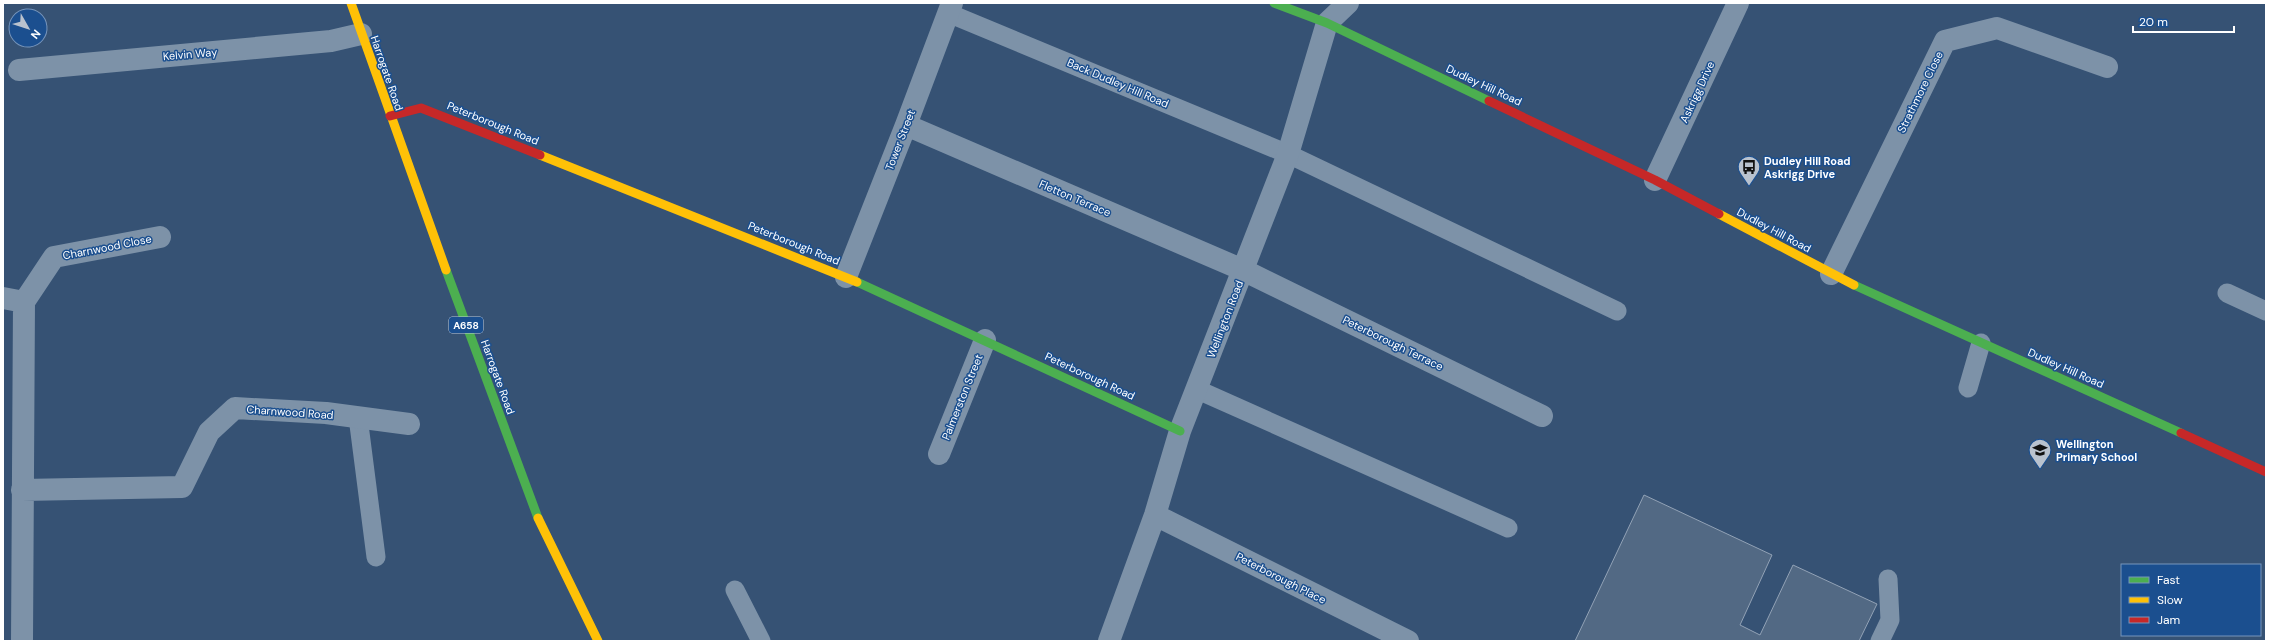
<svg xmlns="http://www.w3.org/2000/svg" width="2269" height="644" font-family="'DM Sans',sans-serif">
<rect width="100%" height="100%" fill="#365274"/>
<path fill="#526984" stroke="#92a2b6" d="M 1644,495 L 1772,555 L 1740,625 L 1760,635 L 1793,565 L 1877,604 L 1859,641 L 1575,641 Z"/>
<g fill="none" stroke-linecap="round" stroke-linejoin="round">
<path stroke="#7d92a8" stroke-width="19" d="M 948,13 L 1288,154 L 1617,311
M 2227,293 L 2266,311
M 1968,388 L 1981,343
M 1198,390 L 1508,528
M 358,417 L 376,557
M 735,590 L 761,641
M 1880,641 L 1890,620 L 1888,579"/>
<path stroke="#7d92a8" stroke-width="22" d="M 19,70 L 331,41 L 361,34
M 906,125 L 1243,270 L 1542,416
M 1655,180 L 1738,3
M 1831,274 L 1945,41 L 1997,28 L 2107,67
M 846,277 L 906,125 L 952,3
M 3,298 L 24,302
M 939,454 L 985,340
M 22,490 L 182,487 L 209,432 L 235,408 L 326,413 L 409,424
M 1155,515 L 1408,641
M 22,641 L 24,302 L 54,257 L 160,237
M 1109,641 L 1155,515 L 1180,431 L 1288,154 L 1327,23 L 1348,3"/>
<path stroke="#4caf50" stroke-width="9" d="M 1274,3 L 1327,23 L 1489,101
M 446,270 L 538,518
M 857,282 L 1180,431
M 1854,285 L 2181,433"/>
<path stroke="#ffc107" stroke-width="9" d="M 351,3 L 446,270
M 540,155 L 857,282
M 1719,214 L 1854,285
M 538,518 L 598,641"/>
<path stroke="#c62828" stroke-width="9" d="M 1489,101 L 1655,180 L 1719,214
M 390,116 L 421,108 L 540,155
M 2181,433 L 2266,472"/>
</g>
<defs>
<g id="bus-pin" transform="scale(1.15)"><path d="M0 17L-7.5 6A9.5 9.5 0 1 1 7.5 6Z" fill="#b9c2ce" stroke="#1b4f8f"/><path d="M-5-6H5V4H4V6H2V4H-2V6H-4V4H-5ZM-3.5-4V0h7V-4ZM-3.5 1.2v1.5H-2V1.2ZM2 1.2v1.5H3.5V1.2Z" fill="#111"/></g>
<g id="school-pin" transform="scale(1.15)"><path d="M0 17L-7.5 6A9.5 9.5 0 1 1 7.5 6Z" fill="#b9c2ce" stroke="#1b4f8f"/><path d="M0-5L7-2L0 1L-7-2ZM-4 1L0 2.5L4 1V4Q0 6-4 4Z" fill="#111"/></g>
</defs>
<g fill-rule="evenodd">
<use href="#bus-pin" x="1749" y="167"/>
<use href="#school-pin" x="2040" y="450"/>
</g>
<g text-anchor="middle" stroke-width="3" stroke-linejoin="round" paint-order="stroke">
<rect fill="#1b4f8f" stroke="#bbcadd" stroke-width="1" x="449" y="317" width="34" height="16" rx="3"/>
<g font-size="10" font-weight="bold" fill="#fff">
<text x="466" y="329">A658</text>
</g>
<g font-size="11" fill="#fff" stroke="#1b4f8f">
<text transform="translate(190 54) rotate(-5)" y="4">Kelvin Way</text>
<text transform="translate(387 73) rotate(71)" y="4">Harrogate Road</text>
<text transform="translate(1118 83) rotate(23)" y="4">Back Dudley Hill Road</text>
<text transform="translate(1484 85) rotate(25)" y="4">Dudley Hill Road</text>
<text transform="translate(1697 92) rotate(-65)" y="4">Askrigg Drive</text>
<text transform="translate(1920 92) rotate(-64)" y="4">Strathmore Close</text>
<text transform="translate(493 123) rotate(22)" y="4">Peterborough Road</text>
<text transform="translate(900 140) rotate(-69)" y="4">Tower Street</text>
<text transform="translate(1075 198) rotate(23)" y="4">Fletton Terrace</text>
<text transform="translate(1774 230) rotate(28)" y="4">Dudley Hill Road</text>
<text transform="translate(794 243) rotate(22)" y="4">Peterborough Road</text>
<text transform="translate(107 247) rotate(-11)" y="4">Charnwood Close</text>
<text transform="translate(1225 319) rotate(-69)" y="4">Wellington Road</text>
<text transform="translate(1393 343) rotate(26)" y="4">Peterborough Terrace</text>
<text transform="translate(2066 368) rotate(24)" y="4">Dudley Hill Road</text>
<text transform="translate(1090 376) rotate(25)" y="4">Peterborough Road</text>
<text transform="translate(498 377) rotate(70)" y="4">Harrogate Road</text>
<text transform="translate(962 397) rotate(-68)" y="4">Palmerston Street</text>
<text transform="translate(290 412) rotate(4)" y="4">Charnwood Road</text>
<text transform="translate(1281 578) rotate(27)" y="4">Peterborough Place</text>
</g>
<g font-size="11" font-weight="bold" fill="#fff" stroke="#1b4f8f" text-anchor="start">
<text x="1764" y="165">Dudley Hill Road<tspan x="1764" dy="13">Askrigg Drive</tspan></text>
<text x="2056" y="448">Wellington<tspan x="2056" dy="13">Primary School</tspan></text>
</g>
</g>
<rect width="2269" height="644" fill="none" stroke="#ffffff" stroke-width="8"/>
<rect x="2121" y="564" width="140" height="72" fill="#1b4f8f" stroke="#7695bc"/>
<rect x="2129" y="577" width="20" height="6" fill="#4caf50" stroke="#7695bc"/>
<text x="2157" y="584" font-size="12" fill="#ffffff">Fast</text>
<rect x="2129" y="597" width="20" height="6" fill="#ffc107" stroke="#7695bc"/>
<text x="2157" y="604" font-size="12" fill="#ffffff">Slow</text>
<rect x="2129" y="617" width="20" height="6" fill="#c62828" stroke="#7695bc"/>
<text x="2157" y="624" font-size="12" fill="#ffffff">Jam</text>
<g transform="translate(28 28) rotate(129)"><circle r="19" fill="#1b4f8f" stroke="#7695bc"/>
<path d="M0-3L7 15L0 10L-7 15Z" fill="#b9c2ce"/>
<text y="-6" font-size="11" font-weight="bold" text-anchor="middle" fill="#ffffff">N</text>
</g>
<path d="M2133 26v6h101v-6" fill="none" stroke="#ffffff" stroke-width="2"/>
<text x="2139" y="26" font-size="12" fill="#ffffff" stroke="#1b4f8f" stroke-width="3" paint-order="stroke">20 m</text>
</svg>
